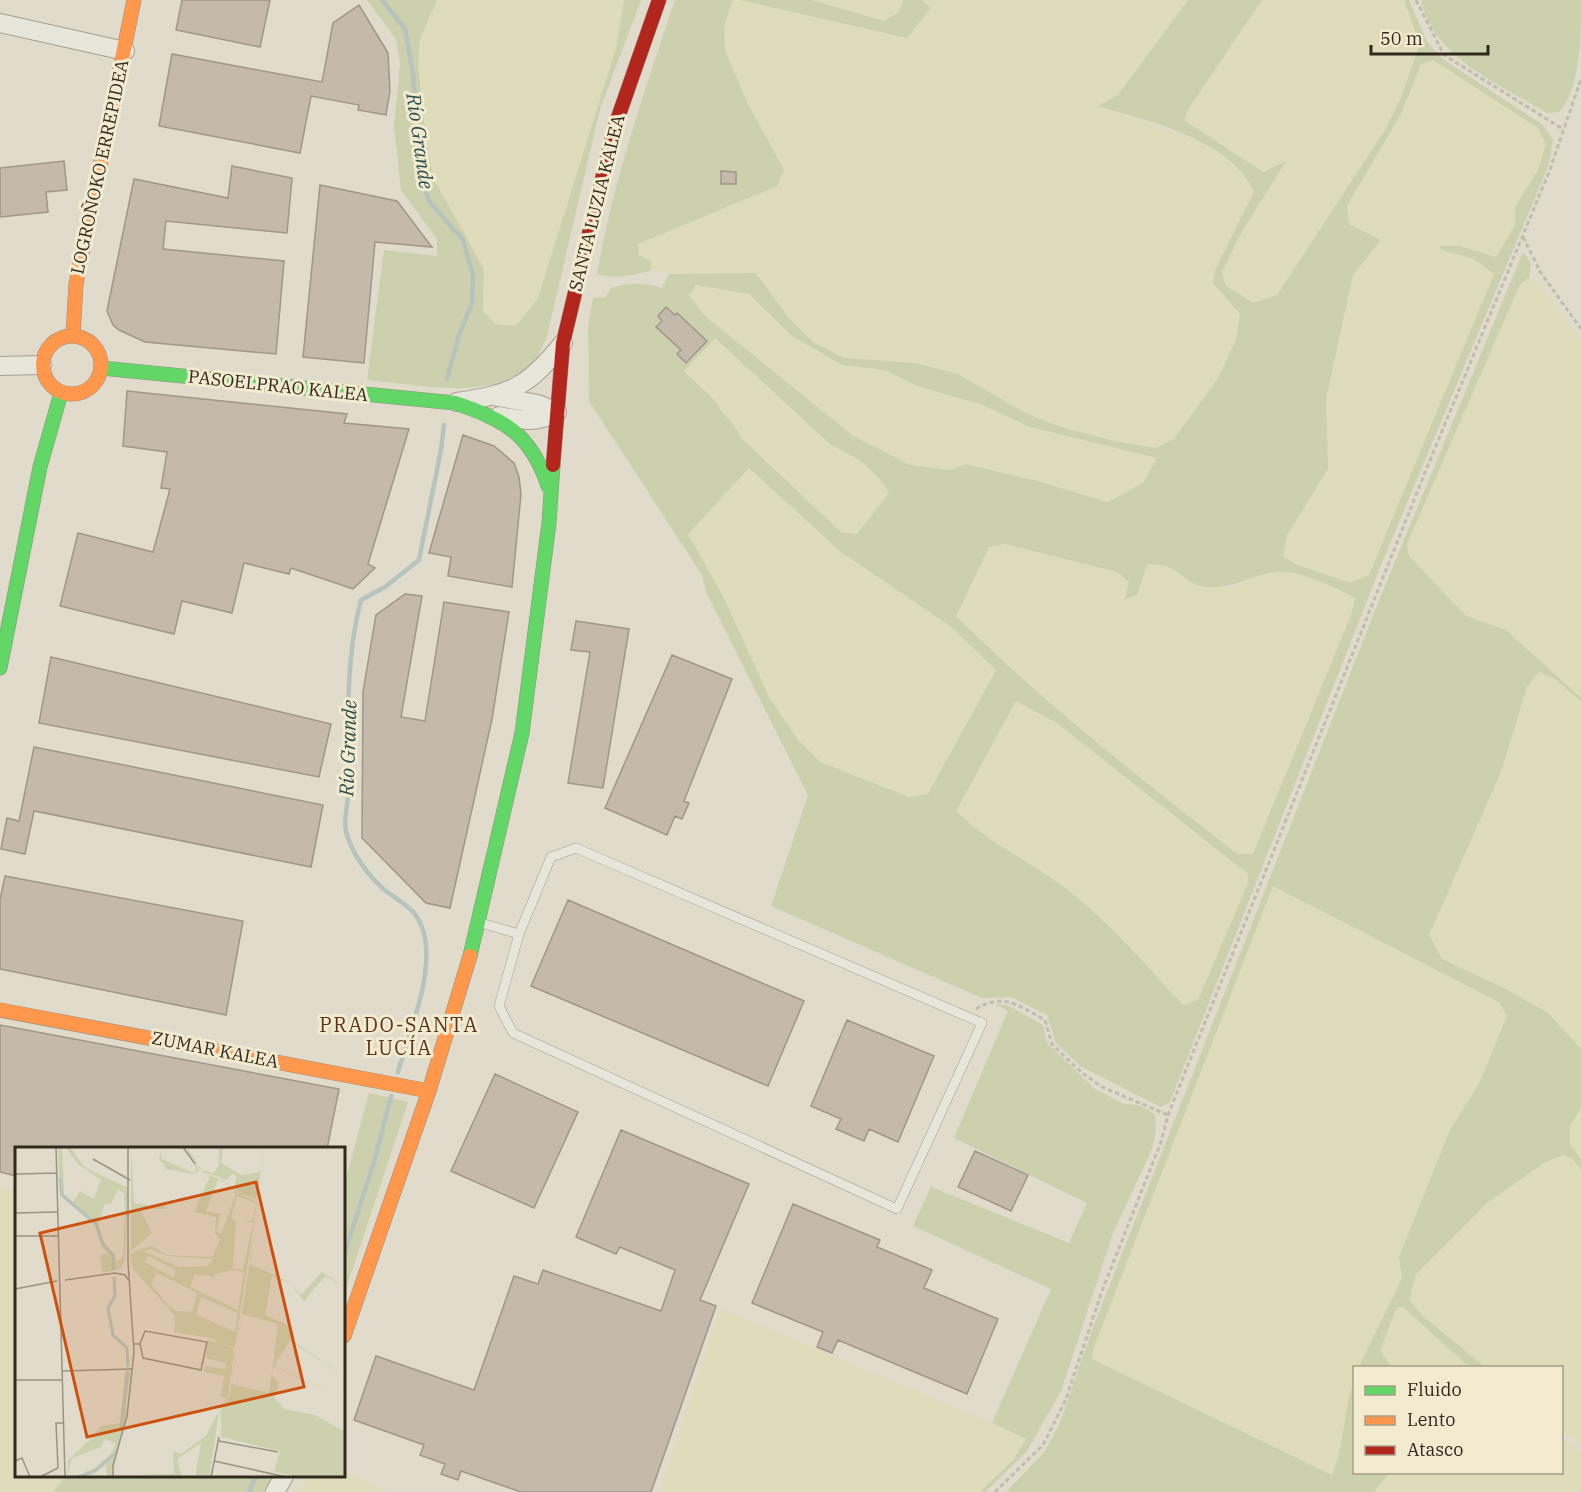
<svg xmlns="http://www.w3.org/2000/svg" width="1581" height="1492" font-family="'IBM Plex Serif',serif">
<rect width="100%" height="100%" fill="#e0dbca"/>
<path fill="#dfdcbb" d="M 437,0 L 624,0 L 616,48 L 538,298 L 516,326 L 495,324 L 483,311 L 484,269 L 433,178 L 418,64 L 420,39 Z
M 733,0 L 768,5 L 907,38 L 931,9 L 921,0 L 1188,0 L 1118,95 L 1099,106 L 1204,143 L 1236,163 L 1248,177 L 1254,192 L 1215,270 L 1222,295 L 1240,314 L 1236,340 L 1218,378 L 1174,439 L 1156,448 L 1114,441 L 1061,427 L 1027,414 L 958,374 L 844,358 L 813,342 L 788,317 L 756,273 L 692,276 L 651,270 L 651,261 L 639,255 L 638,245 L 777,186 L 748,104 L 725,51 L 724,25 Z
M 812,0 L 904,0 L 898,13 L 884,21 Z
M 1262,0 L 1404,0 L 1420,44 L 1401,98 L 1385,130 L 1330,216 L 1277,295 L 1253,303 L 1225,285 L 1222,272 L 1241,233 L 1284,161 L 1263,173 L 1184,120 L 1189,108 Z
M 1433,60 L 1538,128 L 1546,144 L 1538,170 L 1515,207 L 1515,225 L 1495,258 L 1460,246 L 1442,250 L 1474,259 L 1494,274 L 1369,575 L 1350,583 L 1295,564 L 1283,556 L 1287,535 L 1328,469 L 1326,399 L 1353,275 L 1380,240 L 1349,224 L 1347,206 L 1401,114 L 1421,63 Z
M 1529,278 L 1538,282 L 1581,339 L 1581,698 L 1506,630 L 1466,616 L 1409,556 L 1407,544 L 1520,284 Z
M 695,285 L 749,294 L 792,336 L 842,365 L 885,370 L 917,386 L 983,405 L 1030,427 L 1157,458 L 1143,483 L 1109,502 L 1037,481 L 967,464 L 951,470 L 910,465 L 852,435 L 705,316 L 689,296 Z
M 715,338 L 831,445 L 846,452 L 878,474 L 889,493 L 857,534 L 841,532 L 740,437 L 737,427 L 684,371 Z
M 749,468 L 841,552 L 950,626 L 996,669 L 928,794 L 909,797 L 819,762 L 798,740 L 769,697 L 722,594 L 688,534 Z
M 1005,543 L 1117,572 L 1130,582 L 1124,599 L 1137,595 L 1147,564 L 1162,563 L 1203,587 L 1232,587 L 1278,571 L 1326,583 L 1355,598 L 1351,615 L 1254,854 L 1237,854 L 1089,738 L 1003,664 L 956,616 L 989,547 Z
M 1539,672 L 1555,679 L 1581,701 L 1581,1049 L 1548,1013 L 1442,959 L 1429,935 L 1501,772 L 1527,687 Z
M 1016,700 L 1057,723 L 1248,873 L 1248,883 L 1198,1001 L 1183,1005 L 1103,919 L 1060,885 L 980,834 L 955,811 Z
M 1273,886 L 1499,1002 L 1507,1016 L 1480,1082 L 1450,1130 L 1399,1257 L 1402,1278 L 1359,1367 L 1354,1368 L 1340,1454 L 1332,1475 L 1092,1359 L 1094,1347 Z
M 1581,1108 L 1581,1159 L 1570,1144 L 1570,1126 Z
M 1563,1155 L 1573,1159 L 1581,1170 L 1581,1444 L 1562,1431 L 1562,1368 L 1485,1367 L 1424,1317 L 1409,1300 L 1416,1275 L 1487,1203 L 1544,1163 Z
M 0,1188 L 16,1191 L 16,1476 L 66,1476 L 53,1492 L 0,1492 Z
M 1397,1307 L 1404,1308 L 1469,1367 L 1392,1367 L 1379,1350 Z
M 720,1308 L 992,1423 L 1027,1438 L 1014,1459 L 980,1492 L 660,1492 Z
M 1562,1439 L 1581,1451 L 1581,1492 L 1374,1492 L 1389,1473 L 1562,1472 Z
M 344,1471 L 388,1492 L 299,1492 L 310,1476 L 344,1476 Z"/>
<path fill="#ccd0ad" fill-rule="evenodd" d="M 367,0 L 437,0 L 420,39 L 418,64 L 423,114 L 433,178 L 484,269 L 483,311 L 495,324 L 516,326 L 538,298 L 616,48 L 624,0 L 641,0 L 600,109 L 547,336 C 543,344 540,355 534,361 C 494,404 419,384 367,380 L 384,250 L 437,256 L 437,239 L 401,190 L 394,125 L 400,64 L 396,39 Z
M 675,0 L 733,0 L 724,25 L 725,51 L 748,104 L 784,170 L 777,186 L 638,244 L 639,255 L 651,261 L 651,270 C 635,276 614,279 597,274 C 613,181 645,90 675,0 Z
M 740,0 L 812,0 L 884,21 L 898,13 L 904,0 L 921,0 L 931,8 L 907,38 Z
M 1188,0 L 1262,0 L 1189,108 L 1184,120 L 1263,172 L 1286,161 L 1241,233 L 1222,272 L 1225,285 L 1253,303 L 1277,295 L 1385,130 L 1401,98 L 1420,44 L 1404,0 L 1409,0 L 1427,42 L 1444,60 L 1543,125 L 1553,140 L 1549,164 L 1381,565 L 1170,1102 L 1161,1107 L 1080,1066 L 1056,1043 L 1047,1015 L 1011,997 L 982,998 L 771,906 L 808,795 L 706,592 L 702,575 L 589,401 L 588,327 L 593,298 L 606,297 L 611,288 C 630,282 644,283 662,288 L 669,274 L 756,273 L 788,317 L 813,342 L 844,358 L 915,363 L 958,374 L 1027,414 L 1061,427 L 1114,441 L 1156,448 L 1174,439 L 1218,378 L 1236,340 L 1240,314 L 1213,283 L 1215,270 L 1254,192 C 1231,139 1150,122 1098,106 L 1118,95 ZM 1433,60 L 1538,128 L 1546,144 L 1538,170 L 1515,207 L 1515,225 L 1496,257 L 1460,246 L 1439,246 L 1442,250 L 1474,259 L 1494,274 L 1369,575 L 1350,583 L 1295,564 L 1283,556 L 1287,535 L 1328,469 L 1326,399 L 1353,275 L 1381,240 L 1349,224 L 1347,206 L 1401,114 L 1421,64 ZM 696,285 L 749,294 L 792,336 L 842,365 L 885,370 L 917,386 L 983,405 L 1030,427 L 1157,458 L 1143,483 L 1108,502 L 1037,481 L 966,464 L 950,470 L 910,465 L 852,435 L 705,316 L 689,295 ZM 715,338 L 831,445 C 856,456 875,469 889,493 L 857,534 L 841,532 L 740,437 C 736,422 722,417 718,404 L 684,371 ZM 749,468 L 841,552 L 950,626 L 996,670 L 928,794 L 909,797 L 820,762 L 798,740 L 769,697 L 722,594 L 688,534 ZM 1005,544 L 1117,572 L 1129,582 L 1124,600 L 1137,595 L 1147,565 C 1177,561 1184,585 1205,587 C 1234,590 1252,574 1277,572 C 1298,570 1337,588 1355,598 L 1351,615 L 1253,854 L 1237,854 C 1140,778 1043,703 956,616 L 989,547 ZM 1016,701 L 1057,723 L 1248,874 L 1248,883 L 1198,1000 L 1183,1005 C 1144,963 1107,919 1061,885 C 1024,858 990,844 956,811 Z
M 1421,0 L 1581,0 C 1581,37 1581,84 1560,112 L 1547,113 C 1500,84 1434,59 1421,0 Z
M 1523,252 L 1531,263 L 1529,278 L 1520,284 L 1407,544 L 1409,556 L 1466,616 L 1506,630 L 1581,698 L 1581,701 L 1555,679 L 1539,672 L 1527,687 L 1501,772 L 1429,935 L 1442,959 L 1506,989 L 1548,1013 L 1581,1049 L 1581,1108 L 1570,1126 L 1570,1144 L 1581,1159 L 1581,1170 L 1573,1159 L 1563,1155 L 1544,1163 L 1487,1203 L 1416,1274 L 1409,1300 L 1424,1317 L 1485,1367 L 1469,1367 L 1404,1308 L 1397,1307 L 1380,1350 L 1392,1367 L 1359,1367 L 1402,1278 L 1399,1257 L 1450,1130 L 1480,1082 L 1507,1016 L 1499,1002 L 1273,886 L 1094,1347 L 1092,1359 L 1332,1475 C 1345,1445 1343,1411 1354,1380 L 1354,1472 L 1389,1473 L 1374,1492 L 1006,1492 L 1045,1451 L 1060,1423 L 1092,1330 L 1378,603 Z
M 995,1004 L 1007,1005 L 1043,1025 L 1047,1043 L 1095,1089 L 1124,1104 L 1138,1105 L 1151,1111 L 1155,1116 L 1156,1129 L 1152,1149 L 1113,1233 L 1061,1391 L 1027,1451 L 985,1492 L 980,1492 L 1014,1459 L 1026,1439 L 992,1423 L 1051,1289 L 913,1226 L 931,1187 L 1069,1243 L 1087,1203 L 954,1138 L 1008,1011 Z
M 369,1093 L 408,1102 L 344,1295 L 344,1186 Z
M 66,1476 L 276,1476 L 268,1492 L 53,1492 Z"/>
<g fill="none" stroke-linecap="round" stroke-linejoin="round">
<path stroke="#b5c5bd" stroke-width="4.5" d="M 382,0 L 405,29 L 413,74 L 422,180 L 429,201 L 463,240 L 473,275 L 472,303 L 459,335 L 447,379
M 398,1072 C 410,1029 444,954 415,914 C 408,905 395,898 386,891 C 369,877 351,853 346,831 C 343,818 349,800 349,786 C 348,724 345,661 361,600 L 385,587 L 419,560 L 441,450 L 444,425
M 344,1255 L 375,1159 L 391,1096
M 249,1492 L 256,1476"/>
</g>
<path fill="#c4baab" stroke="#a0978a" stroke-width="1.5" d="M 182,0 L 270,0 L 260,47 L 176,30 Z
M 359,5 L 388,53 L 390,91 L 386,115 L 358,110 L 359,105 L 311,96 L 300,153 L 159,126 L 172,54 L 322,82 L 333,23 Z
M 64,161 L 67,190 L 46,192 L 48,212 L 0,217 L 0,168 Z
M 232,166 L 292,178 L 287,233 L 166,221 L 163,249 L 284,261 L 276,354 L 145,342 L 119,330 L 113,325 L 107,311 L 134,179 L 228,198 Z
M 721,171 L 736,172 L 736,184 L 721,184 Z
M 320,185 L 397,201 L 432,247 L 375,242 L 364,363 L 303,357 Z
M 666,307 L 675,315 L 677,313 L 707,341 L 686,363 L 677,354 L 681,350 L 656,327 L 662,321 L 658,316 Z
M 127,391 L 347,414 L 344,423 L 409,429 L 368,564 L 375,568 L 353,589 L 291,568 L 289,574 L 244,563 L 232,613 L 182,601 L 174,634 L 60,606 L 78,533 L 153,552 L 170,489 L 161,488 L 167,452 L 123,446 Z
M 463,435 L 494,446 L 514,463 L 519,477 L 521,494 L 512,587 L 448,576 L 451,557 L 429,553 Z
M 405,594 L 422,596 L 401,717 L 425,721 L 444,602 L 509,612 L 492,719 L 450,908 L 426,903 L 362,838 L 363,692 L 376,615 Z
M 576,621 L 629,629 L 603,788 L 568,783 L 590,652 L 571,650 Z
M 672,655 L 732,679 L 684,801 L 689,803 L 682,819 L 675,816 L 667,835 L 605,808 Z
M 51,657 L 331,724 L 319,777 L 39,723 Z
M 34,747 L 323,805 L 311,867 L 34,811 L 25,854 L 1,849 L 7,818 L 19,821 Z
M 5,876 L 243,921 L 226,1015 L 0,969 L 0,900 Z
M 568,900 L 804,1001 L 768,1086 L 531,986 Z
M 847,1020 L 934,1056 L 898,1142 L 869,1129 L 864,1141 L 836,1129 L 841,1119 L 811,1106 Z
M 0,1025 L 339,1089 L 327,1149 L 16,1149 L 16,1176 L 0,1172 Z
M 495,1074 L 578,1112 L 534,1208 L 451,1171 Z
M 621,1130 L 749,1184 L 700,1300 L 716,1306 L 651,1492 L 521,1492 L 461,1471 L 458,1480 L 441,1474 L 445,1464 L 420,1455 L 424,1445 L 354,1420 L 376,1356 L 474,1390 L 514,1276 L 538,1284 L 543,1270 L 661,1311 L 675,1270 L 620,1247 L 616,1254 L 576,1237 Z
M 975,1151 L 1028,1175 L 1011,1211 L 958,1187 Z
M 793,1204 L 880,1240 L 877,1247 L 932,1270 L 924,1288 L 998,1319 L 967,1394 L 838,1340 L 832,1353 L 817,1347 L 823,1332 L 752,1303 Z"/>
<g fill="none" stroke-linecap="round" stroke-linejoin="round">
<g stroke="#a5a093" stroke-width="10">
<path id="lane" d="M 481,923 L 519,934 L 551,857 L 576,848 L 982,1023 L 897,1209 L 513,1033 L 499,1006 L 519,934"/>
</g>
<g stroke="#a5a093" stroke-width="20">
<path id="street" d="M 0,23 L 125,51
M 0,366 L 42,365
M 498,397 L 538,404 L 557,412
M 457,402 C 512,394 528,387 563,343
M 499,416 C 521,420 537,424 557,412
M 275,1492 L 284,1476"/>
</g>
<g stroke="#958f83" stroke-width="15">
<path id="fast" d="M 101,368 L 455,403 C 505,420 531,434 548,486
M 0,668 L 40,467 L 61,393
M 470,956 L 522,733 L 549,523 L 553,465"/>
</g>
<g stroke="#958f83" stroke-width="15">
<path id="slow" d="M43 365a29 29 0 1 1 58 0a29 29 0 1 1-58 0Z
M 73,336 L 76,284 L 134,0
M 0,1010 L 429,1091
M 344,1336 L 429,1091 L 470,956"/>
</g>
<g stroke="#958f83" stroke-width="15">
<path id="jam" d="M 553,465 L 563,343 L 614,129 L 659,0"/>
</g>
<path stroke="#c1bdb2" stroke-width="3" stroke-dasharray="4.5 3" stroke-linecap="butt" d="M 1416,0 L 1444,55 L 1563,129
M 1523,237 L 1541,273 L 1581,329
M 976,1009 C 1004,992 1019,1006 1045,1020 L 1052,1044 L 1081,1072 L 1102,1087 L 1168,1115
M 995,1492 L 1043,1445 L 1066,1399 L 1102,1291 L 1161,1142 L 1168,1115 L 1428,465 L 1549,172 L 1581,79"/>
<use href="#lane" stroke="#e8e5db" stroke-width="9"/>
<use href="#street" stroke="#e8e5db" stroke-width="18"/>
<use href="#fast" stroke="#63d668" stroke-width="14"/>
<use href="#slow" stroke="#ff974d" stroke-width="14"/>
<use href="#jam" stroke="#b3261e" stroke-width="14"/>
</g>
<g text-anchor="middle" stroke-width="6" stroke-linejoin="round" paint-order="stroke">
<g font-size="18" fill="#32291d" stroke="#f2ebcf">
<text transform="translate(100 167) rotate(-78)" y="6">LOGROÑOKO ERREPIDEA</text>
<text transform="translate(597 203) rotate(-76)" y="6">SANTA LUZIA KALEA</text>
<text transform="translate(278 386) rotate(6)" y="6">PASOELPRAO KALEA</text>
<text transform="translate(215 1050) rotate(11)" y="6">ZUMAR KALEA</text>
</g>
<g font-size="20" font-style="italic" fill="#2d5051" stroke="#f2ebcf">
<text transform="translate(420 141) rotate(82)" y="7">Río Grande</text>
<text transform="translate(348 748) rotate(-88)" y="7">Río Grande</text>
</g>
<g font-size="20" letter-spacing="1.5" fill="#5c321f" stroke="#f2ebcf">
<text x="399" y="1032">PRADO-SANTA<tspan x="399" dy="23">LUCÍA</tspan></text>
</g>
</g>
<g transform="translate(15 1147)">
<rect width="330" height="330" fill="#e0dbca"/>
<path d="M 43,0 L 47,0 L 49,47 L 58,55 L 65,44 L 79,52 L 86,33 L 64,18 L 50,0 L 55,0 L 70,21 L 113,41 L 110,114 L 105,122 L 87,126 L 85,108 L 92,106 L 86,99 L 80,78 L 45,49 ZM 103,42 L 109,47 L 110,73 L 108,109 L 103,114 L 89,96 L 83,77 L 90,57 L 96,57 ZM 116,0 L 119,56 L 142,60 L 152,57 L 150,62 L 125,62 L 137,86 L 116,104 ZM 147,0 L 146,12 L 179,26 L 181,21 L 174,6 L 185,24 L 213,36 L 222,46 L 242,55 L 220,200 L 206,198 L 218,201 L 219,207 L 213,249 L 204,265 L 194,330 L 180,330 L 186,296 L 162,312 L 167,330 L 126,327 L 159,327 L 158,305 L 167,306 L 191,289 L 211,251 L 206,249 L 209,229 L 189,225 L 190,219 L 210,222 L 211,216 L 191,211 L 193,192 L 202,196 L 200,192 L 159,185 L 160,169 L 118,122 L 115,108 L 125,102 L 137,99 L 152,108 L 197,110 L 205,93 L 200,86 L 201,70 L 179,65 L 195,29 L 183,23 L 179,27 L 152,22 L 144,12 ZM 203,33 L 212,36 L 221,47 L 206,87 L 201,84 L 206,67 L 191,64 ZM 222,49 L 241,56 L 238,73 L 230,74 L 238,76 L 228,123 L 218,121 L 221,75 L 216,71 ZM 136,102 L 152,109 L 198,112 L 192,119 L 164,120 L 128,104 ZM 133,109 L 160,123 L 159,131 L 130,115 ZM 218,123 L 229,125 L 223,163 L 175,140 L 180,128 L 196,129 L 198,132 L 200,127 ZM 142,126 L 182,146 L 177,165 L 161,164 L 152,157 L 136,137 ZM 186,150 L 223,166 L 220,185 L 181,167 ZM 170,0 L 175,5 L 187,23 L 199,26 L 204,18 L 204,3 L 208,0 L 206,16 L 226,28 L 245,25 L 249,0 L 242,52 L 223,46 L 219,39 L 222,29 L 217,26 L 212,33 L 187,24 ZM 241,72 L 235,117 L 274,135 L 286,148 L 307,125 L 330,140 L 310,129 L 289,154 L 275,136 L 257,129 L 250,168 L 275,179 L 276,193 L 330,229 L 275,194 L 259,219 L 330,251 L 259,220 L 256,227 L 264,236 L 259,250 L 269,262 L 300,268 L 330,285 L 330,330 L 285,330 L 259,325 L 265,304 L 206,290 L 206,263 L 215,247 ZM 227,167 L 263,177 L 254,246 L 217,237 ZM 110,224 L 115,224 L 110,275 L 97,330 L 92,330 L 91,318 L 75,328 L 59,330 L 80,321 L 96,307 L 101,297 L 90,292 L 86,300 L 57,311 L 52,330 L 53,313 L 78,290 L 85,279 L 105,276 Z" fill="#ccd0ad" fill-rule="evenodd"/>
<path fill="none" stroke="#b5c5bd" stroke-width="3" d="M 45,31 L 47,48 L 81,77 L 88,97 L 98,108 L 98,123M 99,130 L 100,149 L 93,161 L 98,188 L 112,201 L 113,220M 106,282 L 113,224M 64,330 L 80,324 L 99,307"/>
<path fill="none" stroke="#9a9485" stroke-width="1.5" d="M 41,0 L 50,330M 168,0 L 180,17M 78,12 L 115,33M 0,27 L 42,26M 0,66 L 42,65M 0,89 L 43,89M 50,133 L 100,126 L 110,128 L 115,135M 0,142 L 42,134M 119,197 L 125,197 L 130,184 L 192,195 L 186,223 L 128,211 L 125,197M 47,224 L 118,222M 0,233 L 47,233M 204,294 L 263,305M 0,314 L 7,311 L 15,330M 199,314 L 271,330M 25,330 L 43,321 L 41,276 L 48,276M 98,330 L 98,318 L 112,269 L 119,205 L 113,115 L 113,0M 196,330 L 204,290"/>
<path fill="#cd520f" fill-opacity="0.15" stroke="#cd520f" stroke-width="3" d="M 241,35 L 289,240 L 72,290 L 25,86 Z"/>
<rect width="330" height="330" fill="none" stroke="#32291d" stroke-width="3"/>
</g>
<rect x="1353" y="1366" width="210" height="108" fill="#f2ebcf" stroke="#a59d88" stroke-width="1.5"/>
<rect x="1365" y="1386" width="30" height="9" fill="#63d668" stroke="#a59d88" stroke-width="1.5"/>
<text x="1407" y="1396" font-size="18" fill="#32291d">Fluido</text>
<rect x="1365" y="1416" width="30" height="9" fill="#ff974d" stroke="#a59d88" stroke-width="1.5"/>
<text x="1407" y="1426" font-size="18" fill="#32291d">Lento</text>
<rect x="1365" y="1446" width="30" height="9" fill="#b3261e" stroke="#a59d88" stroke-width="1.5"/>
<text x="1407" y="1456" font-size="18" fill="#32291d">Atasco</text>
<path d="M1371 45v9h117v-9" fill="none" stroke="#32291d" stroke-width="3"/>
<text x="1380" y="45" font-size="18" fill="#32291d" stroke="#f2ebcf" stroke-width="4.5" paint-order="stroke">50 m</text>
</svg>
